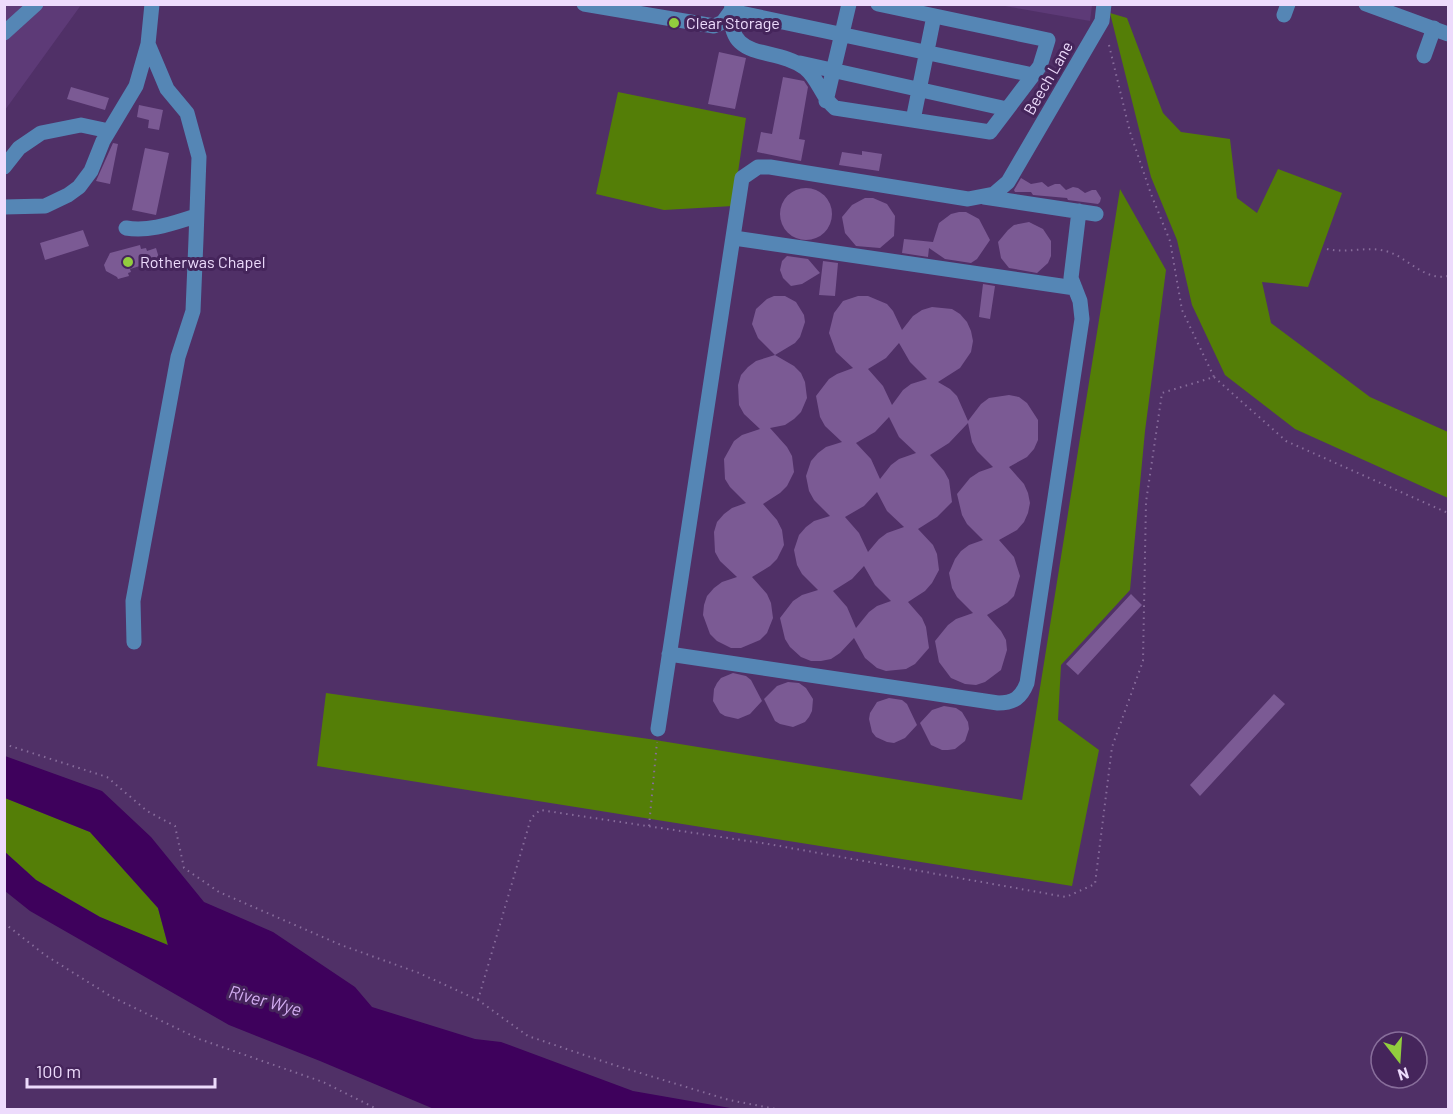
<svg xmlns="http://www.w3.org/2000/svg" width="1453" height="1114" font-family="Barlow,sans-serif">
<rect width="100%" height="100%" fill="#503067"/>
<path fill="#5d3a77" d="M 5,5 L 81,5 L 5,110 Z
M 999,5 L 1092,5 L 1090,21 Z"/>
<path fill="#547e07" d="M 1110,13 L 1127,18 L 1163,113 L 1181,132 L 1230,139 L 1237,198 L 1257,213 L 1278,169 L 1342,193 L 1308,287 L 1262,282 L 1271,323 L 1370,397 L 1448,432 L 1448,498 L 1295,429 L 1225,375 L 1192,305 L 1177,240 L 1151,177 Z
M 618,92 L 746,118 L 733,206 L 664,210 L 596,194 Z
M 1120,189 L 1166,270 L 1145,431 L 1130,590 L 1061,665 L 1058,720 L 1099,750 L 1072,886 L 317,766 L 326,693 L 649,739 L 1022,800 Z
M 5,798 L 90,832 L 158,908 L 168,946 L 100,917 L 36,880 L 5,852 Z"/>
<path fill="#3e015c" d="M 5,756 L 102,791 L 151,837 L 204,902 L 273,932 L 355,987 L 372,1007 L 475,1039 L 501,1042 L 633,1091 L 736,1109 L 434,1109 L 320,1061 L 229,1025 L 30,911 L 5,891 L 5,852 L 36,880 L 100,917 L 168,945 L 158,908 L 90,832 L 5,798 Z"/>
<path fill="#7b5a94" fill-rule="evenodd" d="M 719,52 L 746,58 L 735,109 L 708,104 Z
M 783,77 L 804,81 L 808,87 L 799,139 L 805,140 L 801,161 L 757,152 L 761,132 L 772,134 Z
M 71,87 L 109,98 L 105,110 L 67,99 Z
M 139,105 L 163,110 L 159,130 L 148,128 L 149,120 L 137,117 Z
M 113,143 L 118,144 L 110,184 L 96,181 Z
M 145,148 L 169,153 L 156,215 L 132,210 Z
M 862,151 L 882,154 L 879,171 L 839,165 L 842,152 L 862,155 Z
M 1021,178 L 1031,184 L 1042,182 L 1048,187 L 1055,184 L 1060,184 L 1066,190 L 1073,187 L 1078,188 L 1085,193 L 1092,190 L 1096,190 L 1101,198 L 1100,202 L 1098,204 L 1068,200 L 1067,198 L 1033,195 L 1031,192 L 1015,192 L 1014,190 Z
M780 214a26 26 0 1 1 52 0a26 26 0 1 1-52 0Z
M 865,198 L 873,198 L 887,204 L 895,216 L 894,236 L 880,248 L 856,246 L 845,233 L 842,217 L 852,205 Z
M 959,212 L 966,212 L 979,219 L 990,240 L 977,259 L 971,263 L 945,259 L 929,248 L 928,257 L 902,253 L 904,239 L 933,242 L 939,223 L 951,214 Z
M 1029,222 L 1043,229 L 1051,241 L 1051,256 L 1048,263 L 1037,273 L 1009,268 L 1001,258 L 998,242 L 1008,230 L 1014,225 Z
M 83,230 L 89,246 L 45,260 L 40,243 Z
M 140,245 L 141,249 L 146,248 L 147,251 L 156,248 L 159,258 L 149,261 L 150,263 L 130,269 L 131,272 L 128,273 L 129,276 L 118,279 L 117,277 L 106,271 L 104,265 L 110,253 Z
M 787,256 L 808,259 L 820,273 L 802,284 L 791,286 L 783,278 L 780,270 L 782,261 Z
M 823,261 L 838,263 L 835,296 L 819,295 Z
M 983,284 L 995,286 L 990,319 L 979,317 Z
M 774,296 L 785,296 L 796,302 L 804,315 L 805,322 L 800,337 L 795,343 L 775,355 L 794,366 L 801,373 L 805,382 L 807,398 L 801,412 L 794,419 L 785,425 L 770,428 L 787,447 L 792,456 L 794,472 L 787,486 L 780,493 L 763,504 L 777,520 L 782,530 L 784,545 L 777,559 L 770,566 L 752,577 L 767,594 L 771,603 L 773,618 L 767,633 L 760,640 L 741,648 L 731,648 L 717,641 L 710,634 L 703,615 L 704,605 L 707,596 L 714,588 L 722,582 L 737,577 L 720,561 L 715,552 L 714,532 L 717,522 L 724,514 L 732,508 L 746,503 L 730,487 L 725,479 L 724,459 L 734,441 L 742,435 L 760,429 L 744,414 L 739,405 L 738,385 L 741,375 L 748,367 L 756,361 L 775,355 L 758,338 L 752,324 L 756,309 L 767,299 Z
M 858,296 L 868,296 L 887,304 L 893,311 L 902,330 L 913,316 L 922,310 L 932,307 L 952,309 L 960,314 L 967,322 L 971,331 L 973,341 L 971,352 L 960,368 L 938,382 L 950,389 L 957,396 L 968,421 L 981,404 L 989,398 L 1009,395 L 1019,397 L 1027,403 L 1038,420 L 1038,440 L 1034,449 L 1027,457 L 1009,467 L 1024,484 L 1028,493 L 1030,503 L 1028,513 L 1024,522 L 1017,530 L 999,540 L 1014,557 L 1020,576 L 1014,596 L 1007,603 L 987,615 L 1001,631 L 1006,640 L 1007,650 L 1001,670 L 985,682 L 976,685 L 965,684 L 951,678 L 939,662 L 935,641 L 948,625 L 956,619 L 973,613 L 957,597 L 952,588 L 949,573 L 955,559 L 961,551 L 969,545 L 983,540 L 967,524 L 962,515 L 957,494 L 970,478 L 979,472 L 993,467 L 977,451 L 972,442 L 968,423 L 949,443 L 930,455 L 944,471 L 949,480 L 952,502 L 937,517 L 918,529 L 933,545 L 937,554 L 939,570 L 932,583 L 925,591 L 908,602 L 922,618 L 926,627 L 929,648 L 915,664 L 906,669 L 886,671 L 877,668 L 865,658 L 854,638 L 840,653 L 831,659 L 821,661 L 811,661 L 801,657 L 790,647 L 785,639 L 780,618 L 793,601 L 802,595 L 818,590 L 802,574 L 797,565 L 794,550 L 799,535 L 806,527 L 814,521 L 830,516 L 814,500 L 809,491 L 806,476 L 811,461 L 818,453 L 826,447 L 842,442 L 825,426 L 820,417 L 816,396 L 829,379 L 837,374 L 853,368 L 836,352 L 829,333 L 834,313 L 843,301 ZM 899,343 L 910,362 L 927,379 L 911,384 L 903,390 L 892,405 L 883,386 L 868,369 L 886,358 ZM 889,417 L 899,437 L 916,453 L 899,459 L 891,465 L 880,479 L 871,459 L 856,443 L 875,432 ZM 877,492 L 887,511 L 904,527 L 887,533 L 879,539 L 868,552 L 859,533 L 845,517 L 864,506 ZM 864,566 L 875,585 L 891,601 L 877,606 L 869,612 L 856,628 L 847,607 L 833,591 L 852,579 Z
M 1131,594 L 1142,605 L 1078,675 L 1066,664 Z
M 733,673 L 746,676 L 751,680 L 762,701 L 750,714 L 738,719 L 725,716 L 720,713 L 713,701 L 714,689 L 717,683 L 721,678 Z
M 788,682 L 799,683 L 806,688 L 813,699 L 812,711 L 809,717 L 805,722 L 793,727 L 780,724 L 775,721 L 764,699 L 777,686 Z
M 1274,694 L 1285,704 L 1200,796 L 1190,785 Z
M 889,698 L 902,700 L 907,704 L 917,725 L 905,738 L 894,743 L 887,742 L 876,737 L 872,732 L 869,719 L 870,713 L 877,702 Z
M 944,706 L 956,708 L 962,712 L 968,722 L 969,729 L 965,741 L 955,749 L 948,750 L 942,750 L 931,745 L 920,723 L 932,710 Z"/>
<g fill="none" stroke-linecap="round" stroke-linejoin="round">
<path stroke="#876c9b" stroke-width="2" stroke-dasharray="1.5 4.5" stroke-linecap="butt" d="M 1327,249 C 1348,254 1369,245 1389,252 C 1409,259 1425,281 1448,276
M 1214,377 L 1286,441 L 1448,513
M 4,744 L 107,777 L 147,811 L 175,826 L 184,868 L 219,892 L 341,945 L 419,973 L 478,1000 L 528,1036 L 614,1065 L 729,1100 L 781,1110
M 649,826 L 657,742
M 4,923 L 45,955 L 112,997 L 199,1039 L 323,1082 L 379,1110
M 478,1000 L 531,818 L 540,810 L 768,844 L 1066,897 L 1095,884 L 1112,747 L 1143,661 L 1146,502 L 1162,393 L 1214,377 L 1182,310 L 1170,241 L 1151,194 L 1130,132 L 1108,41"/>
<path stroke="#5586b5" stroke-width="15" d="M 584,4 L 714,26 L 723,22 L 731,11
M 732,4 C 724,65 773,44 805,68 C 819,79 821,97 835,108 L 990,132 L 1040,66 L 1048,40 L 878,4
M 1366,4 L 1448,34
M 731,11 L 1033,75
M 1284,15 L 1288,4
M 4,33 L 36,4
M 1424,56 L 1434,28
M 800,63 L 1007,109
M 826,101 L 849,4
M 913,120 L 934,16
M 4,167 L 19,148 L 41,133 L 81,125 L 109,131
M 984,197 L 1096,214
M 4,207 L 45,206 L 68,195 L 79,187 L 91,171 L 103,141 L 136,86 L 148,44
M 126,228 C 150,232 173,223 196,216
M 734,238 L 1075,288
M 134,642 L 133,601 L 178,357 L 193,311 L 196,239 L 199,157 L 187,113 L 167,89 L 148,44 L 152,4
M 669,654 L 998,703 C 1014,703 1021,698 1027,683 L 1082,319 L 1080,301 L 1071,278 L 1079,211
M 658,729 L 742,178 L 758,167 L 770,167 L 968,199 L 994,194 L 1008,182 L 1102,21 L 1104,4"/>
</g>
<g fill="#92cd3e" stroke="#45255b" stroke-width="2">
<circle cx="674" cy="23" r="6"/>
<circle cx="128" cy="262" r="6"/>
</g>
<g text-anchor="middle" stroke-width="6" stroke-linejoin="round" paint-order="stroke">
<g font-size="16" fill="#eddbfc" stroke="#45255b" text-anchor="start">
<text x="686" y="29">Clear Storage</text>
<text x="140" y="268">Rotherwas Chapel</text>
</g>
<g font-size="16" fill="#eddbfc" stroke="#45255b">
<text transform="translate(1048 78) rotate(-60)" y="6">Beech Lane</text>
</g>
<g font-size="18" font-style="italic" fill="#d3adf2" stroke="#45255b">
<text transform="translate(265 1001) rotate(15)" y="6">River Wye</text>
</g>
</g>
<rect width="1453" height="1114" fill="none" stroke="#eddbfc" stroke-width="12"/>
<g transform="translate(1399 1060) rotate(163)"><circle r="28" fill="#45255b" stroke="#886e9b" stroke-width="1.5"/>
<path d="M0-4.5L10 22L0 15L-10 22Z" fill="#92cd3e"/>
<text y="-9" font-size="16" font-weight="bold" text-anchor="middle" fill="#eddbfc">N</text>
</g>
<path d="M27 1078v9h188v-9" fill="none" stroke="#eddbfc" stroke-width="3"/>
<text x="36" y="1078" font-size="18" fill="#eddbfc" stroke="#45255b" stroke-width="4.5" paint-order="stroke">100 m</text>
</svg>
